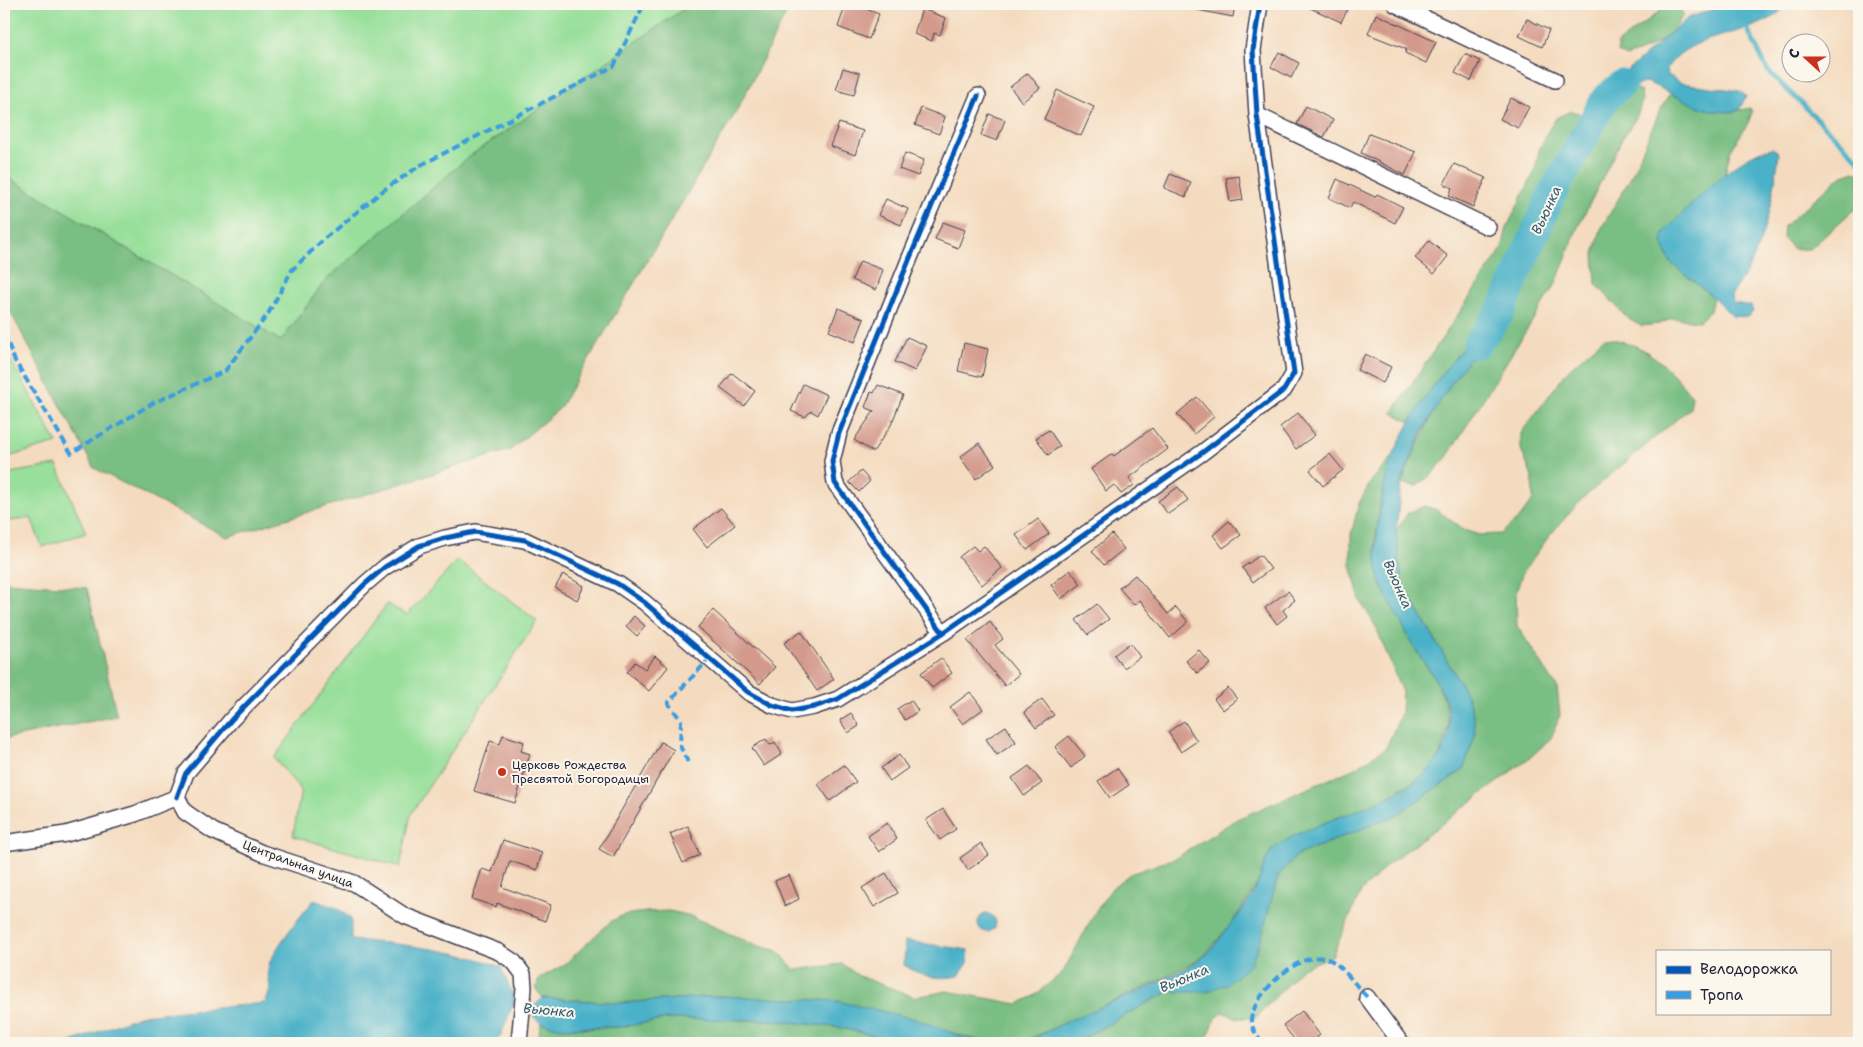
<svg xmlns="http://www.w3.org/2000/svg" width="1863" height="1047" font-family="'Shantell Sans',sans-serif">
<rect width="100%" height="100%" fill="#fbf7ec"/>
<filter id="ink" filterUnits="userSpaceOnUse"><feTurbulence type="fractalNoise" baseFrequency=".02" numOctaves="2"/><feDisplacementMap in="SourceGraphic" scale="10" xChannelSelector="R" yChannelSelector="G"/><feConvolveMatrix kernelMatrix="1 2 1 2 8 2 1 2 1" color-interpolation-filters="sRGB"/></filter>
<filter id="wash" filterUnits="userSpaceOnUse"><feTurbulence type="fractalNoise" baseFrequency=".0096" numOctaves="4" result="noise"/><feDisplacementMap in="SourceGraphic" scale="20" xChannelSelector="R" yChannelSelector="G"/><feGaussianBlur stdDeviation="1.12" result="paint"/><feColorMatrix in="noise" values="0 0 0 0 0 0 0 0 0 0 0 0 0 0 0 0 0 1.4 0 .05"/><feComposite in="paint" operator="in"/></filter>
<g filter="url(#wash)">
<rect width="100%" height="100%" fill="#f4dbbf"/>
<path fill="#97df9a" stroke="#5c806a" d="M 4,4 L 691,4 L 470,156 L 325,281 L 281,341 L 4,175 Z
M 4,348 L 57,443 L 4,458 Z
M 57,465 L 86,533 L 42,547 L 31,518 L 4,522 L 4,474 Z
M 458,560 L 537,621 L 411,814 L 400,867 L 293,836 L 301,790 L 274,758 L 387,604 L 407,615 Z"/>
<path fill="#79be82" stroke="#4e705e" d="M 691,4 L 791,4 L 736,112 L 559,409 L 510,450 L 227,537 L 94,468 L 4,300 L 4,175 L 281,341 L 325,281 L 470,156 Z
M 1668,5 L 1679,7 L 1683,14 C 1673,37 1649,50 1626,57 L 1618,52 L 1618,43 Z
M 1632,88 L 1641,91 L 1642,101 L 1637,116 L 1622,139 L 1578,227 L 1556,283 L 1447,457 L 1432,474 L 1417,486 L 1401,484 C 1416,448 1430,414 1452,382 C 1473,352 1498,326 1516,293 C 1553,225 1568,137 1632,88 Z
M 1670,94 L 1730,112 L 1750,108 L 1752,112 L 1748,123 L 1730,152 L 1725,174 L 1664,232 L 1670,262 L 1713,297 L 1710,311 L 1699,321 L 1673,318 L 1659,324 L 1641,326 L 1627,318 L 1596,284 L 1594,254 L 1601,229 L 1630,179 L 1660,110 Z
M 1571,111 L 1579,113 L 1584,119 L 1521,245 L 1498,310 L 1436,383 L 1411,422 L 1392,413 L 1502,249 L 1507,227 L 1535,171 L 1539,150 L 1548,131 L 1556,118 Z
M 1855,171 L 1859,174 L 1859,205 L 1810,249 L 1793,249 L 1783,238 L 1784,226 L 1841,176 Z
M 1604,338 C 1646,342 1667,366 1692,396 L 1690,408 L 1583,498 L 1549,536 L 1522,574 L 1516,593 L 1517,626 L 1557,687 L 1560,715 L 1551,738 L 1533,755 L 1386,866 L 1361,892 L 1332,956 L 1302,968 L 1256,1018 L 1238,1018 L 1222,1012 L 1215,1020 L 1205,1043 L 1074,1043 L 1168,992 L 1184,991 L 1271,899 L 1278,876 L 1297,855 L 1396,815 L 1463,770 L 1474,718 L 1467,695 L 1402,583 L 1396,531 L 1408,513 L 1425,506 L 1437,510 L 1464,530 L 1479,535 L 1501,534 L 1521,516 L 1533,499 L 1532,477 L 1521,449 L 1521,433 L 1569,369 Z
M 1392,458 L 1381,499 L 1375,542 L 1379,579 L 1417,652 L 1437,682 L 1445,703 L 1449,725 L 1439,758 L 1425,775 L 1373,805 L 1337,818 L 1273,849 L 1255,888 L 1232,923 L 1204,956 L 1163,979 L 1021,1043 L 988,1043 L 837,1001 L 719,996 L 621,1003 L 543,998 L 536,989 L 539,979 L 565,964 L 610,922 L 623,915 L 646,912 L 669,911 L 688,915 L 755,945 L 778,951 L 795,970 L 842,964 L 859,976 L 915,997 L 947,991 L 1018,1004 L 1034,996 L 1063,972 L 1097,909 L 1113,887 L 1130,874 L 1176,858 L 1237,819 L 1353,769 L 1386,748 L 1401,714 L 1402,692 L 1376,627 L 1360,600 L 1351,565 L 1351,535 L 1359,503 L 1372,480 Z
M 4,582 L 87,588 L 117,716 L 4,739 Z
M 668,1019 L 771,1020 L 837,1027 L 908,1043 L 537,1043 L 541,1023 C 582,1034 627,1026 668,1019 Z"/>
<path fill="#49b1c8" stroke="#366a82" d="M 1729,4 L 1788,4 C 1757,41 1694,27 1667,68 L 1668,75 L 1681,83 L 1740,91 L 1746,96 L 1739,110 C 1707,119 1675,93 1646,82 L 1632,88 L 1603,114 L 1593,112 L 1595,99 L 1688,18 Z
M 1773,148 L 1779,153 C 1775,191 1766,232 1750,266 C 1745,276 1736,285 1731,296 L 1733,303 L 1751,306 L 1753,312 L 1747,317 L 1732,316 L 1713,297 L 1670,262 L 1662,243 L 1664,232 C 1690,207 1738,152 1773,148 Z
M 1498,310 L 1500,313 L 1500,320 L 1452,382 L 1422,432 L 1401,483 L 1396,531 L 1402,583 L 1467,695 L 1474,718 L 1475,735 L 1463,770 L 1396,815 L 1297,855 L 1278,876 L 1260,942 L 1250,965 L 1227,984 L 1206,992 L 1168,992 L 1074,1043 L 1021,1043 C 1040,1037 1058,1025 1077,1017 C 1116,1000 1169,982 1203,957 C 1213,950 1221,936 1229,926 C 1239,915 1249,901 1256,888 C 1262,875 1264,855 1276,847 C 1326,810 1443,802 1449,726 C 1452,694 1423,664 1409,638 C 1401,620 1384,596 1379,578 C 1374,558 1376,537 1379,516 C 1382,497 1385,475 1393,456 C 1416,403 1457,351 1498,310 Z
M 314,900 L 339,909 L 351,919 L 351,940 C 394,943 461,950 501,967 L 515,1000 L 500,1037 L 493,1043 L 423,1043 L 408,1037 L 351,1043 L 274,1041 L 272,1043 L 68,1043 L 142,1015 L 265,1003 C 275,984 265,980 269,965 C 274,948 302,914 314,900 Z
M978 923a9 9 0 1 1 18 0a9 9 0 1 1-18 0Z
M 905,941 L 969,950 L 968,963 L 959,976 C 937,980 923,977 904,965 Z
M 719,996 L 837,1001 L 915,1019 L 966,1038 L 988,1043 L 908,1043 L 837,1027 L 771,1020 L 668,1019 L 622,1027 L 560,1028 L 541,1023 L 533,1016 L 532,1008 L 543,998 L 621,1003 Z"/>
<g fill="none" stroke-linecap="round" stroke-linejoin="round">
<path stroke="#49b1c8" stroke-width="5" d="M 1745,24 L 1768,71 L 1859,160"/>
<path stroke="#49b1c8" stroke-width="29" d="M 1477,344 L 1500,313 L 1550,198 L 1605,99 L 1622,84"/>
</g>
<g id="blocks">
<path fill="#d3998b" d="M 846,4 L 852,4 L 879,14 L 869,39 L 838,27 Z
M 1197,4 L 1235,4 L 1233,17 L 1197,10 Z
M 1302,4 L 1350,4 L 1341,22 Z
M 922,9 L 946,18 L 940,35 L 934,33 L 932,41 L 914,34 Z
M 1376,14 L 1436,42 L 1426,63 L 1405,53 L 1406,49 L 1368,34 Z
M 1527,19 L 1549,30 L 1542,47 L 1519,36 Z
M 1279,52 L 1299,63 L 1291,78 L 1271,67 Z
M 1465,54 L 1480,61 L 1471,81 L 1455,73 Z
M 843,68 L 860,73 L 854,95 L 836,90 Z
M 1028,73 L 1040,88 L 1022,102 L 1010,87 Z
M 1057,90 L 1094,107 L 1081,136 L 1044,119 Z
M 1511,98 L 1529,107 L 1518,128 L 1500,119 Z
M 1306,106 L 1333,120 L 1324,137 L 1297,124 Z
M 921,108 L 945,117 L 939,134 L 915,125 Z
M 989,114 L 1005,120 L 997,141 L 981,135 Z
M 839,123 L 863,131 L 855,155 L 830,146 Z
M 1369,134 L 1416,152 L 1405,175 L 1361,153 Z
M 905,153 L 924,160 L 918,176 L 899,169 Z
M 1454,164 L 1486,178 L 1473,207 L 1449,196 L 1452,188 L 1444,184 Z
M 1170,174 L 1191,182 L 1186,197 L 1164,188 Z
M 1239,176 L 1243,200 L 1230,202 L 1226,178 Z
M 1337,179 L 1375,197 L 1377,194 L 1403,207 L 1395,223 L 1353,202 L 1350,208 L 1329,198 Z
M 886,199 L 908,209 L 901,225 L 878,215 Z
M 943,222 L 965,230 L 958,248 L 935,239 Z
M 1429,241 L 1448,256 L 1434,274 L 1415,258 Z
M 860,261 L 883,270 L 876,290 L 852,280 Z
M 838,308 L 864,319 L 855,342 L 829,331 Z
M 907,337 L 927,346 L 915,371 L 895,362 Z
M 964,343 L 988,349 L 982,377 L 958,371 Z
M 1365,354 L 1391,367 L 1383,383 L 1357,370 Z
M 732,373 L 755,391 L 744,406 L 720,388 Z
M 803,384 L 827,395 L 818,415 L 811,411 L 805,417 L 791,411 Z
M 878,385 L 903,395 L 891,425 L 873,452 L 854,440 L 874,411 L 865,407 L 871,392 L 874,393 Z
M 1197,397 L 1214,417 L 1194,434 L 1177,414 Z
M 1298,413 L 1315,435 L 1296,449 L 1280,427 Z
M 1152,428 L 1168,449 L 1129,478 L 1134,485 L 1121,494 L 1114,485 L 1106,491 L 1091,469 L 1112,454 L 1114,456 Z
M 1049,430 L 1060,446 L 1048,455 L 1036,438 Z
M 979,443 L 995,465 L 976,479 L 960,457 Z
M 1330,454 L 1343,470 L 1323,486 L 1310,470 Z
M 861,471 L 870,481 L 859,492 L 849,482 Z
M 1178,487 L 1188,500 L 1168,514 L 1158,501 Z
M 721,508 L 735,525 L 707,547 L 693,529 Z
M 1038,519 L 1049,534 L 1027,550 L 1016,535 Z
M 1229,521 L 1241,535 L 1223,548 L 1213,535 Z
M 1112,534 L 1124,549 L 1104,565 L 1092,551 Z
M 973,546 L 978,551 L 984,546 L 1002,568 L 982,585 L 959,557 Z
M 1260,555 L 1271,569 L 1253,582 L 1242,568 Z
M 1070,570 L 1081,584 L 1061,599 L 1051,585 Z
M 563,574 L 584,586 L 577,600 L 555,588 Z
M 1135,575 L 1168,614 L 1176,607 L 1188,622 L 1170,638 L 1140,600 L 1134,605 L 1119,588 Z
M 1288,591 L 1295,600 L 1283,610 L 1287,616 L 1277,624 L 1265,608 Z
M 1097,604 L 1109,619 L 1088,635 L 1076,620 Z
M 713,610 L 775,667 L 760,684 L 698,627 Z
M 634,616 L 645,626 L 637,636 L 626,626 Z
M 990,622 L 1003,639 L 995,645 L 1019,674 L 1005,686 L 967,640 Z
M 801,631 L 834,679 L 817,691 L 784,643 Z
M 1130,643 L 1140,657 L 1124,668 L 1114,655 Z
M 1199,650 L 1210,663 L 1197,673 L 1186,661 Z
M 655,656 L 668,667 L 649,691 L 627,672 L 635,662 L 645,669 Z
M 941,658 L 952,673 L 932,688 L 921,673 Z
M 1228,688 L 1237,699 L 1223,710 L 1214,699 Z
M 970,692 L 983,709 L 963,724 L 950,707 Z
M 1042,699 L 1054,715 L 1036,728 L 1024,712 Z
M 911,700 L 918,711 L 905,720 L 897,709 Z
M 851,713 L 859,726 L 848,733 L 840,720 Z
M 1184,721 L 1197,741 L 1181,752 L 1168,732 Z
M 1006,726 L 1016,742 L 997,755 L 986,739 Z
M 503,735 L 524,742 L 521,751 L 530,754 L 515,803 L 474,791 L 490,741 L 500,744 Z
M 1069,736 L 1085,756 L 1071,768 L 1055,747 Z
M 766,739 L 770,745 L 775,742 L 782,754 L 764,766 L 752,748 Z
M 661,742 L 674,750 L 613,857 L 599,849 Z
M 899,755 L 908,768 L 890,781 L 881,768 Z
M 844,765 L 856,782 L 830,801 L 818,784 Z
M 1029,766 L 1042,783 L 1024,796 L 1012,778 Z
M 1117,768 L 1129,785 L 1110,798 L 1098,781 Z
M 943,809 L 956,829 L 940,840 L 926,820 Z
M 887,823 L 897,839 L 879,852 L 868,836 Z
M 688,826 L 700,855 L 683,863 L 670,834 Z
M 503,840 L 542,853 L 537,870 L 510,861 L 502,887 L 551,905 L 545,921 L 497,903 L 496,907 L 472,899 L 482,869 L 492,872 Z
M 981,843 L 989,855 L 968,870 L 960,858 Z
M 886,873 L 898,893 L 874,907 L 862,888 Z
M 789,875 L 799,899 L 785,906 L 775,881 Z
M 1302,1011 L 1320,1035 L 1309,1043 L 1297,1043 L 1283,1025 Z"/>
</g>
</g>
<g filter="url(#ink)">
<use href="#blocks" fill-opacity="0" stroke="#423e4f" stroke-width="1"/>
<g fill="none" stroke-linecap="round" stroke-linejoin="round">
<g stroke="#423e4f" stroke-width="18">
<path id="minor" d="M 1395,4 L 1555,80
M 1257,115 L 1488,227
M 943,633 L 835,483 L 832,461 L 839,433 L 909,260 L 978,96
M 177,797 L 186,773 L 232,719 L 364,585 L 385,567 L 419,546 L 445,538 L 475,532 L 525,540 L 618,584 L 644,602 L 748,692 L 772,705 L 792,711 L 814,707 L 838,699 L 943,633 L 1203,452 L 1284,390 L 1294,373 L 1257,115 L 1253,50 L 1260,4
M 177,797 L 185,812 L 213,831 L 262,853 L 354,883 L 405,916 L 499,952 L 514,962 L 523,974 L 524,988 L 519,1043
M 4,843 L 66,834 L 135,814 L 177,797
M 1367,997 L 1401,1043"/>
</g>
<use href="#minor" stroke="#fff" stroke-width="15"/>
<path stroke="#3c9ce2" stroke-width="4" stroke-dasharray="8 4" stroke-linecap="butt" d="M 4,333 L 15,361 L 71,453 L 153,403 L 225,371 L 268,314 L 292,270 L 325,238 L 385,189 L 421,165 L 614,66 L 644,4
M 688,762 L 680,746 L 681,720 L 668,703 L 709,659
M 1263,1043 C 1258,1037 1251,1028 1251,1020 C 1253,993 1305,944 1332,961 C 1343,967 1357,987 1367,997"/>
<g stroke="#fbf7ec" stroke-width="8">
<path id="cycleway" d="M 943,633 L 835,483 L 832,461 L 839,433 L 909,260 L 978,96
M 177,797 L 186,773 L 232,719 L 364,585 L 385,567 L 419,546 L 445,538 L 475,532 L 525,540 L 618,584 L 644,602 L 748,692 L 772,705 L 792,711 L 814,707 L 838,699 L 943,633 L 1203,452 L 1284,390 L 1294,373 L 1257,115 L 1253,50 L 1260,4"/>
</g>
<use href="#cycleway" stroke="#0057b8" stroke-width="5"/>
</g>
</g>
<circle fill="#c8321e" stroke="#fbf7ec" stroke-width="2" cx="502" cy="772" r="5"/>
<g text-anchor="middle" stroke-width="4" stroke-linejoin="round" paint-order="stroke">
<g font-size="12" fill="#22223b" stroke="#fbf7ec" text-anchor="start">
<text x="512" y="769">Церковь Рождества<tspan x="512" dy="14">Пресвятой Богородицы</tspan></text>
</g>
<g font-size="12" fill="#22223b" stroke="#fbf7ec">
<text transform="translate(298 864) rotate(20)" y="4">Центральная улица</text>
</g>
<g font-size="14" font-style="italic" fill="#325b73" stroke="#fbf7ec">
<text transform="translate(1546 210) rotate(-65)" y="5">Вьюнка</text>
<text transform="translate(1398 584) rotate(66)" y="5">Вьюнка</text>
<text transform="translate(1184 978) rotate(-23)" y="5">Вьюнка</text>
<text transform="translate(549 1010) rotate(5)" y="5">Вьюнка</text>
</g>
</g>
<rect width="1863" height="1047" fill="none" stroke="#fbf7ec" stroke-width="20"/>
<rect x="1656" y="950" width="175" height="65" fill="#fbf7ec" stroke="#a4a2a5"/>
<rect x="1666" y="966" width="25" height="8" fill="#0057b8" stroke="#a4a2a5"/>
<text x="1700" y="974" font-size="15" fill="#22223b">Велодорожка</text>
<rect x="1666" y="991" width="25" height="8" fill="#3c9ce2" stroke="#a4a2a5"/>
<text x="1700" y="1000" font-size="15" fill="#22223b">Тропа</text>
<g transform="translate(1806 58) rotate(291)"><circle r="24" fill="#fbf7ec" stroke="#a4a2a5"/>
<path d="M0-4L9 19L0 12L-9 19Z" fill="#c8321e"/>
<text y="-8" font-size="14" font-weight="bold" text-anchor="middle" fill="#22223b">С</text>
</g>
</svg>
